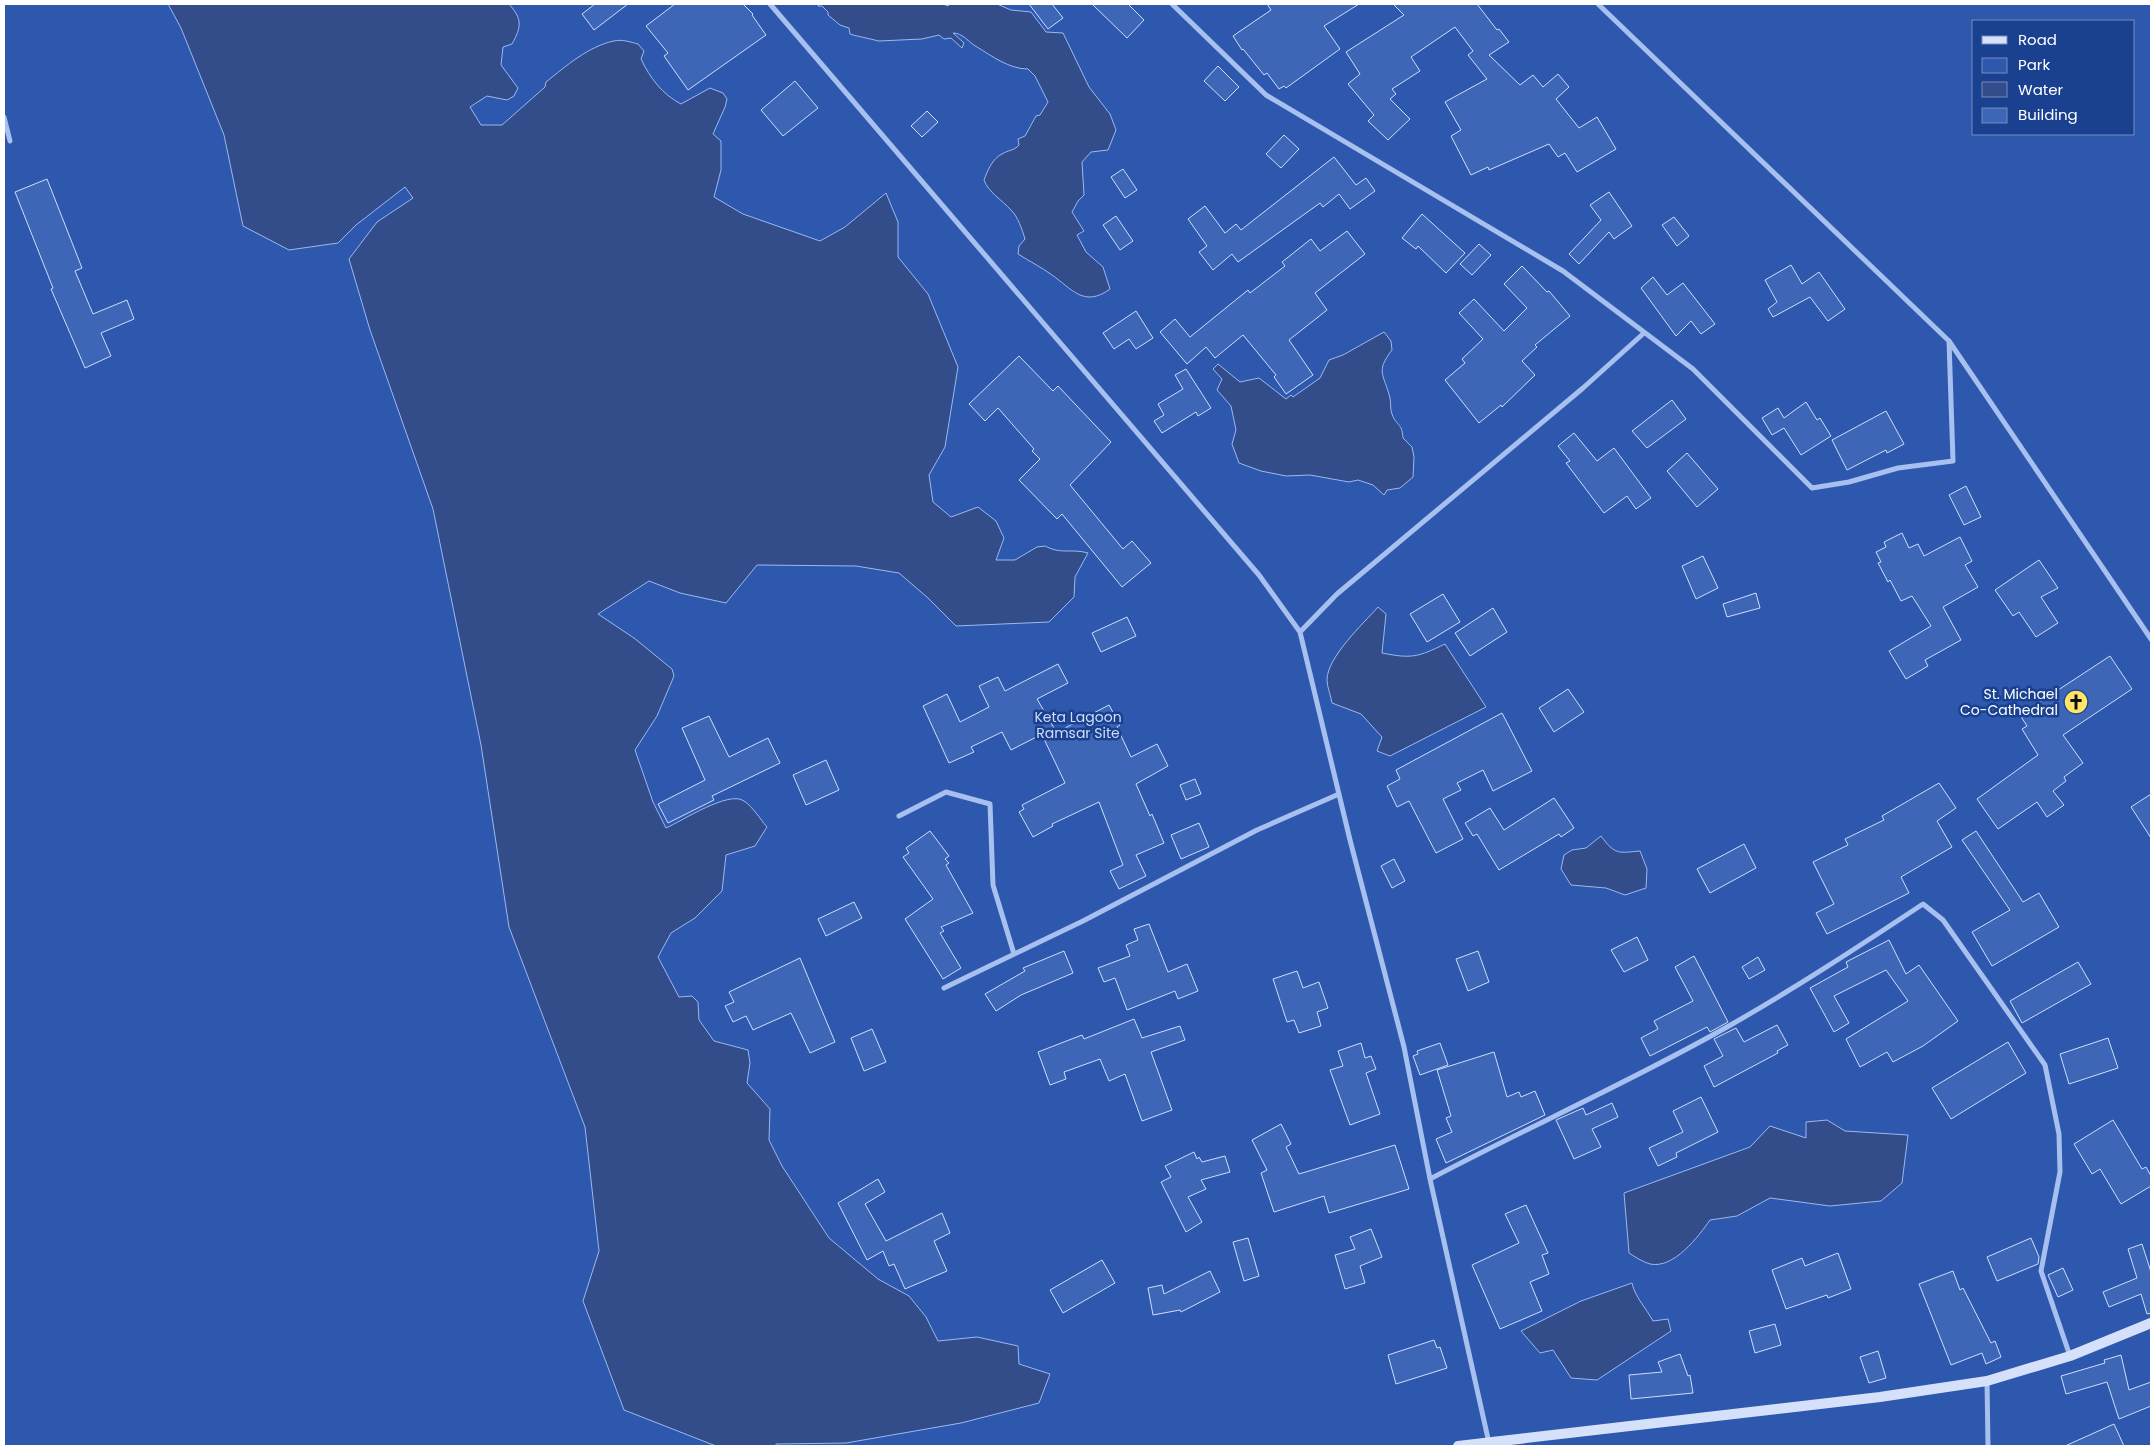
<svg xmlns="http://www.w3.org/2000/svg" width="2155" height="1450" font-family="Poppins,sans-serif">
<rect width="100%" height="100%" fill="#1a4090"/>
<path fill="#2d58ae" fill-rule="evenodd" d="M 4,4 L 2151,4 L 2151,1446 L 4,1446 ZM 1974,21 L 2134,21 L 2134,134 L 1974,134 Z"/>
<path fill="#324d89" stroke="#9bb9f1" d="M 168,4 L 509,4 C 522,19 522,26 512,44 L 503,47 L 501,65 L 518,88 L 514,96 L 507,100 L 487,96 L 470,107 L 481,125 L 502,125 L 545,87 L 546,82 C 566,66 589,46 614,41 C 621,39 631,42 638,44 L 644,51 L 641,59 C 650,78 662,94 681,104 L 710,88 L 723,93 L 727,99 L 725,107 L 713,134 L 721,141 L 721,170 L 714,197 L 743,214 L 820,241 L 845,227 L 886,193 L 898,222 L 898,257 L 928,294 L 958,367 L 945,447 L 929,475 L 933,502 L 951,517 L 978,507 L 996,521 L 1004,538 L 996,560 L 1015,560 L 1037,547 L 1045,546 C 1062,555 1070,548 1088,553 L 1075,577 L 1074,597 L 1049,622 L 956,626 L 928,598 L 899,573 L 856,566 L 757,565 L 726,603 L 680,593 L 649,581 L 598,614 L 634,638 L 672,669 L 674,676 L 657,716 L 635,750 L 653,802 L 666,828 C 682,821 729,790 744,801 C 753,807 760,819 767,827 L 755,846 L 726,855 L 722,891 L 695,918 L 671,933 L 658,957 L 679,997 L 692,996 L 698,1002 L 699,1020 L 714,1041 L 748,1050 L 750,1063 L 747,1083 L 770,1109 L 769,1140 L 782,1166 L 829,1238 L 878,1279 L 909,1296 L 926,1317 L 938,1341 L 977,1337 L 1018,1346 L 1019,1364 L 1050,1374 L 1039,1403 L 961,1423 L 846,1443 L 776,1444 L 776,1446 L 716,1446 L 624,1410 L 583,1301 L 599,1251 L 585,1127 L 509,927 L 481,745 L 433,509 L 370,330 L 349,259 L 377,222 L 413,198 L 405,187 L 356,225 L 338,243 L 289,250 L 243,226 L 224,135 L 181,28 Z
M 819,4 L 943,4 L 948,6 L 950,4 L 997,4 L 1011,10 L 1031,12 L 1046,32 L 1063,33 L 1089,87 L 1110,114 L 1116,130 L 1108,150 L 1091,152 L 1082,162 L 1084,195 L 1078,201 L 1072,212 L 1084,231 L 1077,235 L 1086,252 L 1103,267 L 1110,289 C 1084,308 1072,289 1052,275 C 1041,267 1029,261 1018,254 L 1019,246 L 1025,239 C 1022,229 1018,217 1011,210 C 1002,200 988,192 984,180 C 988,170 992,159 1002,154 C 1008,150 1014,151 1019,145 L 1018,139 L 1025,136 L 1036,116 L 1040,115 L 1048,102 L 1035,76 L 1028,69 C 1009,69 992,56 977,47 C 968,42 963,33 953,33 L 964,43 L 962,48 L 951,38 L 944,39 L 939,35 L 922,39 L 879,41 L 853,35 L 850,34 L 849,28 L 840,25 L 828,15 L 828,12 L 822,6 L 818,6 Z
M 1384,332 L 1391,341 L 1392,350 C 1375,372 1384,374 1390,398 C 1391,403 1390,409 1392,414 C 1396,426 1402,422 1403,438 L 1412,447 L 1414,457 L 1413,477 L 1400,488 L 1387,490 L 1384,495 L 1373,485 L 1358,480 L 1349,482 L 1310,475 L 1286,476 L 1261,471 L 1239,463 L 1232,444 L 1236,430 L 1231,406 L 1217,390 L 1222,379 L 1213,369 L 1218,364 L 1240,382 L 1259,378 L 1286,399 L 1291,395 L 1293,397 L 1320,378 L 1329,360 L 1343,355 Z
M 1378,607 L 1386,614 L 1382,653 C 1412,659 1418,657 1445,644 L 1486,707 L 1390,756 L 1377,751 L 1382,737 L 1361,714 L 1332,703 C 1331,696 1327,687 1327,680 C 1327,657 1364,623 1378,607 Z
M 1601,836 C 1615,855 1618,853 1640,851 L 1647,869 L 1646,888 L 1625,895 L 1606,888 L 1571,885 L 1561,869 L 1564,855 L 1572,850 L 1586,848 Z
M 1827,1120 L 1845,1131 L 1908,1135 L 1902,1183 L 1881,1201 L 1830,1206 L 1770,1198 L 1737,1216 L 1710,1220 C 1698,1237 1674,1269 1650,1264 C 1643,1262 1635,1257 1629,1253 L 1624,1193 L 1750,1147 L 1770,1126 L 1806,1138 L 1806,1122 Z
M 1632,1283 C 1635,1297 1646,1308 1653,1321 L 1668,1319 L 1671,1331 L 1597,1380 L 1571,1378 L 1553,1350 L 1540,1353 L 1521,1331 L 1581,1301 Z"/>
<path fill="#3e66b6" stroke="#ceddfa" d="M 595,4 L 628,4 L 594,30 L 582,14 Z
M 675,4 L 743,4 L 753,14 L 752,15 L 766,35 L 688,90 L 664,56 L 668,53 L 646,26 Z
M 1029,4 L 1052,4 L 1063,18 L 1048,29 Z
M 1092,4 L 1128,4 L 1144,20 L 1127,38 Z
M 1267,4 L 1359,4 L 1324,26 L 1340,49 L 1286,88 L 1284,86 L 1279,89 L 1267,73 L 1264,75 L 1243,49 L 1242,50 L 1233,36 L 1271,10 Z
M 1393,4 L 1477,4 L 1497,30 L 1499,29 L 1509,42 L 1489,55 L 1520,85 L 1533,75 L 1543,87 L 1558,74 L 1569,87 L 1556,99 L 1579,128 L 1597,117 L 1616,149 L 1577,172 L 1565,153 L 1558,157 L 1549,144 L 1489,170 L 1488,167 L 1471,175 L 1451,136 L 1461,130 L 1445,102 L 1487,79 L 1468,55 L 1473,51 L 1455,27 L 1411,57 L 1420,71 L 1392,89 L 1396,94 L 1390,99 L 1410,119 L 1388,140 L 1368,121 L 1374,115 L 1348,84 L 1360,74 L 1346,52 L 1404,15 Z
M 1218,66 L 1239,87 L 1225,101 L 1204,81 Z
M 795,81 L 818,108 L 783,136 L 761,110 Z
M 927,111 L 938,122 L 922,137 L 911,126 Z
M 1284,135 L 1299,149 L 1281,168 L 1266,154 Z
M 1334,157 L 1356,185 L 1366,178 L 1375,191 L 1350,209 L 1339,194 L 1323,207 L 1320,203 L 1238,262 L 1232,254 L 1213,270 L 1199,252 L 1207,246 L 1188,219 L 1205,206 L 1225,233 L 1236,224 L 1241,230 Z
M 1123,169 L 1137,190 L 1125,198 L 1111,177 Z
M 47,179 L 82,268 L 75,271 L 93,314 L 127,300 L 134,319 L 101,333 L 111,356 L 85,368 L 51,289 L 53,288 L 15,192 Z
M 1609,192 L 1632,226 L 1614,239 L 1609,232 L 1579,264 L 1569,254 L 1601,220 L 1590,205 Z
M 1422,214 L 1465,253 L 1446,273 L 1418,246 L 1416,249 L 1402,238 Z
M 1116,216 L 1133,241 L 1120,250 L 1103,225 Z
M 1674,217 L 1689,236 L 1677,246 L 1662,225 Z
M 1347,231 L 1365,254 L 1315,293 L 1327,310 L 1289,340 L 1313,375 L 1286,394 L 1274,377 L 1276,375 L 1243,335 L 1215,358 L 1206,347 L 1187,364 L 1160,332 L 1175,319 L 1190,337 L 1248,290 L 1250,293 L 1285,266 L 1282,262 L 1311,239 L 1320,251 Z
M 1479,244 L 1491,255 L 1472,275 L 1460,264 Z
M 1791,265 L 1802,284 L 1819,272 L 1845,309 L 1828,321 L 1810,297 L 1773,317 L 1768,309 L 1777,302 L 1765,280 Z
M 1522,266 L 1547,292 L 1549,291 L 1570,316 L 1535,345 L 1537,347 L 1522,361 L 1535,375 L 1502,407 L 1501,405 L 1479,423 L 1445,380 L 1465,363 L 1462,359 L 1483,339 L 1459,313 L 1474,299 L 1504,331 L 1527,308 L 1504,284 Z
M 1653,277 L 1667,295 L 1683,283 L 1715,324 L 1701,334 L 1691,321 L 1676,336 L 1641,288 Z
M 1136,311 L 1153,338 L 1136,349 L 1129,339 L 1114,349 L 1103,333 Z
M 1019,356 L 1053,391 L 1058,386 L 1111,442 L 1070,485 L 1123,549 L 1132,541 L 1151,563 L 1122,587 L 1062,514 L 1057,519 L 1019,480 L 1040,459 L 1032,451 L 1034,449 L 998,408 L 985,421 L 969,404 Z
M 1186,369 L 1211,408 L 1198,416 L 1196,412 L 1162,433 L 1154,421 L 1164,415 L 1158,404 L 1183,389 L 1175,375 Z
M 1672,400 L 1686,419 L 1647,448 L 1632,431 Z
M 1806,402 L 1817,420 L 1820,418 L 1831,436 L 1801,455 L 1784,428 L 1772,435 L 1762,418 L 1778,408 L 1784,418 Z
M 1886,411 L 1904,444 L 1887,453 L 1886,450 L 1847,470 L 1832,440 Z
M 1574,433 L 1597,461 L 1614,448 L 1651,498 L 1636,509 L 1627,496 L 1604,513 L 1566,463 L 1570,461 L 1558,446 Z
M 1687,453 L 1718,489 L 1697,507 L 1667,471 Z
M 1966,486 L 1981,517 L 1964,525 L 1949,495 Z
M 1902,533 L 1909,548 L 1918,544 L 1924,556 L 1960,537 L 1972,561 L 1965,565 L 1978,587 L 1943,607 L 1961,640 L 1925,660 L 1928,666 L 1906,679 L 1889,651 L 1931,626 L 1912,596 L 1901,601 L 1890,580 L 1888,582 L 1878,563 L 1881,562 L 1876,552 L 1886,547 L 1884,542 Z
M 1703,556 L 1718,588 L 1696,599 L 1682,566 Z
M 2039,560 L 2058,588 L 2041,597 L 2058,623 L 2036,637 L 2019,612 L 2013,616 L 1995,590 Z
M 1756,593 L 1760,608 L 1727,617 L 1723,604 Z
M 1443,594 L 1460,622 L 1427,642 L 1410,614 Z
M 1493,608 L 1507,632 L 1470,656 L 1455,633 Z
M 1127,617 L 1136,636 L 1101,652 L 1092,633 Z
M 2110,656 L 2132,689 L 2063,735 L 2083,763 L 2064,777 L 2066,781 L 2053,791 L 2064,805 L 2047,817 L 2037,802 L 1998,829 L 1977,799 L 2038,755 L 2022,729 L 2027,726 L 2020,715 Z
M 1058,664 L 1068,683 L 1037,699 L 1054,728 L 1011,750 L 1002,732 L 971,747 L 974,752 L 949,763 L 923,706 L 947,694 L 960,722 L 989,707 L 979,686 L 998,677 L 1005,691 Z
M 1568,689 L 1584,712 L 1554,732 L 1539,708 Z
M 1109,705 L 1120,725 L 1117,727 L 1131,757 L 1157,744 L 1168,766 L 1136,784 L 1150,816 L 1152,814 L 1164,843 L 1136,855 L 1146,876 L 1119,889 L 1110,871 L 1123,865 L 1099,802 L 1052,824 L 1053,826 L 1033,837 L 1019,812 L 1024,809 L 1022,805 L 1065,783 L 1044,739 Z
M 1502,713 L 1532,771 L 1493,791 L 1483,770 L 1457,783 L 1461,790 L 1443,799 L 1463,839 L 1436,853 L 1409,801 L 1397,807 L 1387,786 L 1400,779 L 1396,770 Z
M 709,716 L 729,757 L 768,738 L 780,763 L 712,796 L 714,800 L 668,823 L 658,804 L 705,780 L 682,728 Z
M 826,760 L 839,790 L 806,805 L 793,775 Z
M 1195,779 L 1201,794 L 1186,800 L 1180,785 Z
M 1939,783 L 1956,808 L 1937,821 L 1952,847 L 1901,877 L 1909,893 L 1827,934 L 1816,913 L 1834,904 L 1813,862 L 1848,845 L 1845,839 L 1884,820 L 1882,816 Z
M 2151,794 L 2151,838 L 2131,807 Z
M 1554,798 L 1574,828 L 1561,837 L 1559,834 L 1499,870 L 1477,834 L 1473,836 L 1465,823 L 1490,808 L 1504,830 Z
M 1199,823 L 1209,847 L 1181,859 L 1171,835 Z
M 930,831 L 949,856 L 945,859 L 949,863 L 946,865 L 973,913 L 941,927 L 944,931 L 940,933 L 961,968 L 943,979 L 905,919 L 933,899 L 903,857 L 909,853 L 906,848 Z
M 1976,831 L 2023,902 L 2039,893 L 2059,927 L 1992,966 L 1972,932 L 2010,910 L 1962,840 Z
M 1744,844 L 1756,868 L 1710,893 L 1697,869 Z
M 1394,859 L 1405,881 L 1392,888 L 1381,866 Z
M 854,902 L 862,918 L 826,936 L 818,919 Z
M 1149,924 L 1168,972 L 1187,964 L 1198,991 L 1178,999 L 1175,991 L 1127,1010 L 1115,978 L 1104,982 L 1098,968 L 1130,956 L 1126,945 L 1138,940 L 1134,929 Z
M 1637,937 L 1648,960 L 1624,972 L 1611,950 Z
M 1889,940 L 1906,974 L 1919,965 L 1958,1021 L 1923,1046 L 1893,1062 L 1887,1052 L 1860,1067 L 1846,1039 L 1908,1001 L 1886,970 L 1834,996 L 1849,1023 L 1834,1032 L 1810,988 L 1848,967 L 1846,962 Z
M 1064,951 L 1073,973 L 1021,995 L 996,1011 L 985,994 L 1025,971 L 1023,968 Z
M 1478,951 L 1489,982 L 1468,991 L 1456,959 Z
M 1694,956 L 1728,1022 L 1710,1032 L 1707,1027 L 1650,1056 L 1641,1038 L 1658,1029 L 1654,1021 L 1693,1001 L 1675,967 Z
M 1758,957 L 1765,970 L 1749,979 L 1742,967 Z
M 800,958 L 835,1042 L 810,1053 L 791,1013 L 753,1030 L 746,1016 L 733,1022 L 725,1006 L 734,1002 L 729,992 Z
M 2078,962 L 2091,984 L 2022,1023 L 2010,1001 Z
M 1297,971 L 1303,988 L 1319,982 L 1328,1008 L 1317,1012 L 1321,1026 L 1299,1033 L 1294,1020 L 1287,1022 L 1273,979 Z
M 1134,1019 L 1142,1038 L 1180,1026 L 1185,1040 L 1151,1052 L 1172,1110 L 1142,1121 L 1125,1074 L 1109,1081 L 1100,1059 L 1064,1072 L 1066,1079 L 1050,1085 L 1038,1052 L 1082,1035 L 1084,1039 Z
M 1777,1025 L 1788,1045 L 1777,1051 L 1778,1053 L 1714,1087 L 1704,1066 L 1723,1056 L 1714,1039 L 1736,1028 L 1744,1042 Z
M 872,1029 L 886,1062 L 864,1071 L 851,1038 Z
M 2108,1038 L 2118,1068 L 2069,1084 L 2060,1054 Z
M 2008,1042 L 2026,1073 L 1951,1119 L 1932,1088 Z
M 1361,1043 L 1365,1058 L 1371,1056 L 1376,1069 L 1366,1073 L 1380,1114 L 1350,1125 L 1330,1070 L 1343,1066 L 1338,1051 Z
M 1440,1043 L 1448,1065 L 1420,1075 L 1413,1056 L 1418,1054 L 1417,1051 Z
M 1494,1052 L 1507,1097 L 1519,1092 L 1521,1097 L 1535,1091 L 1545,1115 L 1446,1163 L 1436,1139 L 1452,1132 L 1446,1118 L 1451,1116 L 1437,1070 Z
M 1701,1097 L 1718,1132 L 1676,1153 L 1677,1157 L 1658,1166 L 1649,1148 L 1683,1132 L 1673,1111 Z
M 1612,1103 L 1618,1117 L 1592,1129 L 1601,1147 L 1574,1159 L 1556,1120 L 1583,1108 L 1586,1115 Z
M 2113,1120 L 2142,1169 L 2146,1167 L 2151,1176 L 2151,1186 L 2121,1204 L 2100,1169 L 2092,1174 L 2074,1144 Z
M 1281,1124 L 1291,1144 L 1286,1147 L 1299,1174 L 1395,1145 L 1409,1189 L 1329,1213 L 1324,1196 L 1274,1212 L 1261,1173 L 1267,1170 L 1252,1140 Z
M 1194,1152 L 1197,1159 L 1199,1157 L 1202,1162 L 1225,1156 L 1230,1172 L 1201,1180 L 1206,1189 L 1188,1197 L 1202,1222 L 1186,1232 L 1161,1182 L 1171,1177 L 1165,1166 Z
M 878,1179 L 885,1192 L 865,1204 L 886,1241 L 942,1213 L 950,1233 L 934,1241 L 947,1271 L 905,1289 L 894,1264 L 889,1266 L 883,1251 L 867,1260 L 838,1203 Z
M 1526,1205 L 1548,1253 L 1542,1255 L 1549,1274 L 1530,1282 L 1542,1311 L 1500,1329 L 1472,1265 L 1519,1243 L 1505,1214 Z
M 1371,1229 L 1382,1257 L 1360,1266 L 1365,1283 L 1345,1289 L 1335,1255 L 1355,1249 L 1350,1237 Z
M 1248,1238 L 1259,1276 L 1244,1281 L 1233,1242 Z
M 2031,1238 L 2039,1257 L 2038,1264 L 1997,1281 L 1987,1257 Z
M 2142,1244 L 2151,1272 L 2151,1313 L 2147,1314 L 2141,1294 L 2109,1307 L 2103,1292 L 2137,1278 L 2128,1249 Z
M 1838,1253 L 1851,1289 L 1828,1298 L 1827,1295 L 1786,1309 L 1772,1270 L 1802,1258 L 1805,1266 Z
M 1102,1260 L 1115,1283 L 1063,1313 L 1050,1290 Z
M 2063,1268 L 2073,1290 L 2058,1297 L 2048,1275 Z
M 1210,1271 L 1220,1292 L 1181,1312 L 1180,1310 L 1153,1315 L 1148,1288 L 1162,1285 L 1164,1294 Z
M 1953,1271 L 1960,1290 L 1963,1288 L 1991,1343 L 1995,1341 L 2001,1357 L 1986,1364 L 1982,1353 L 1951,1365 L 1919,1284 Z
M 1775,1324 L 1781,1345 L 1755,1353 L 1749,1331 Z
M 1434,1340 L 1437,1348 L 1440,1347 L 1447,1368 L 1396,1384 L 1388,1355 Z
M 1878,1351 L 1886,1378 L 1869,1383 L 1860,1357 Z
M 1680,1354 L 1688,1376 L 1690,1375 L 1693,1393 L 1631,1399 L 1629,1375 L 1662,1372 L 1658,1362 Z
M 2121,1355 L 2129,1390 L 2151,1382 L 2151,1406 L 2119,1419 L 2107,1382 L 2066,1394 L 2061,1376 L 2105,1363 L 2104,1360 Z
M 2114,1424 L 2124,1446 L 2065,1446 Z"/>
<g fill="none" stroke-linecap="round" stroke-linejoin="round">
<path stroke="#a8c0ef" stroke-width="5" d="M 770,4 L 1259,575 L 1300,632
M 1172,4 L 1266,95 L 1563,271 L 1693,369 L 1812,488 L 1849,482 L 1898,468 L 1953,461 L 1949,341
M 1598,4 L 1949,341 L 2151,639
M 4,117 L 10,141
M 899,816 L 946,792 L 990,804 L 993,885 L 1014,954
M 944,988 L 1083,921 L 1257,830 L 1339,794
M 1430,1179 C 1528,1127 1630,1082 1727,1027 C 1794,989 1858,947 1923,904 L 1943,920 L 2045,1065 L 2059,1134 L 2060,1172 L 2041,1271 L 2070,1356
M 1987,1381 L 1988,1446
M 1489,1443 L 1430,1179 L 1404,1047 L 1350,840 L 1300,632 L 1337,594 L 1583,388 L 1644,333"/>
<path stroke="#d5e1fa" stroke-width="10" d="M 1458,1446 L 1880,1397 L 1987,1381 L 2070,1356 L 2151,1323"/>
</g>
<defs>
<g id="church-disc" transform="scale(1.25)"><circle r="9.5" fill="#ffe466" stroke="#1a4090"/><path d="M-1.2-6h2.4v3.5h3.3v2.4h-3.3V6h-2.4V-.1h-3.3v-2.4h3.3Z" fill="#111"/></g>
</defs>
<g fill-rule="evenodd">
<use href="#church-disc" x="2076" y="702"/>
</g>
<g text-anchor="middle" stroke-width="5" stroke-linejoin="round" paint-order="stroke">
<g font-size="14" fill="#fff" stroke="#1a4090" text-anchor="end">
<text x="2058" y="699">St. Michael<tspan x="2058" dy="16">Co-Cathedral</tspan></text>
</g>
<g font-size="14" fill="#ceddfa" stroke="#1a4090">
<text x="1078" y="722">Keta Lagoon<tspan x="1078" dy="16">Ramsar Site</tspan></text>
</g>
</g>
<rect width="2155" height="1450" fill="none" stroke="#ffffff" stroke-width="10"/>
<rect x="1972" y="20" width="162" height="115" fill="#1a4090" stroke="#768cbc"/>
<rect x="1982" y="36" width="25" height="8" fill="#d5e1fa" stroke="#768cbc"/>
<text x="2018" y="45" font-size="15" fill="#ffffff">Road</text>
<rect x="1982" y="58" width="25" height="15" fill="#2d58ae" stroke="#768cbc"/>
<text x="2018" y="70" font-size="15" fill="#ffffff">Park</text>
<rect x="1982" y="82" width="25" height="15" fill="#324d89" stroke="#768cbc"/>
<text x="2018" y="95" font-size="15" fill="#ffffff">Water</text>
<rect x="1982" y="108" width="25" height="15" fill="#3e66b6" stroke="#768cbc"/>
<text x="2018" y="120" font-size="15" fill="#ffffff">Building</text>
</svg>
